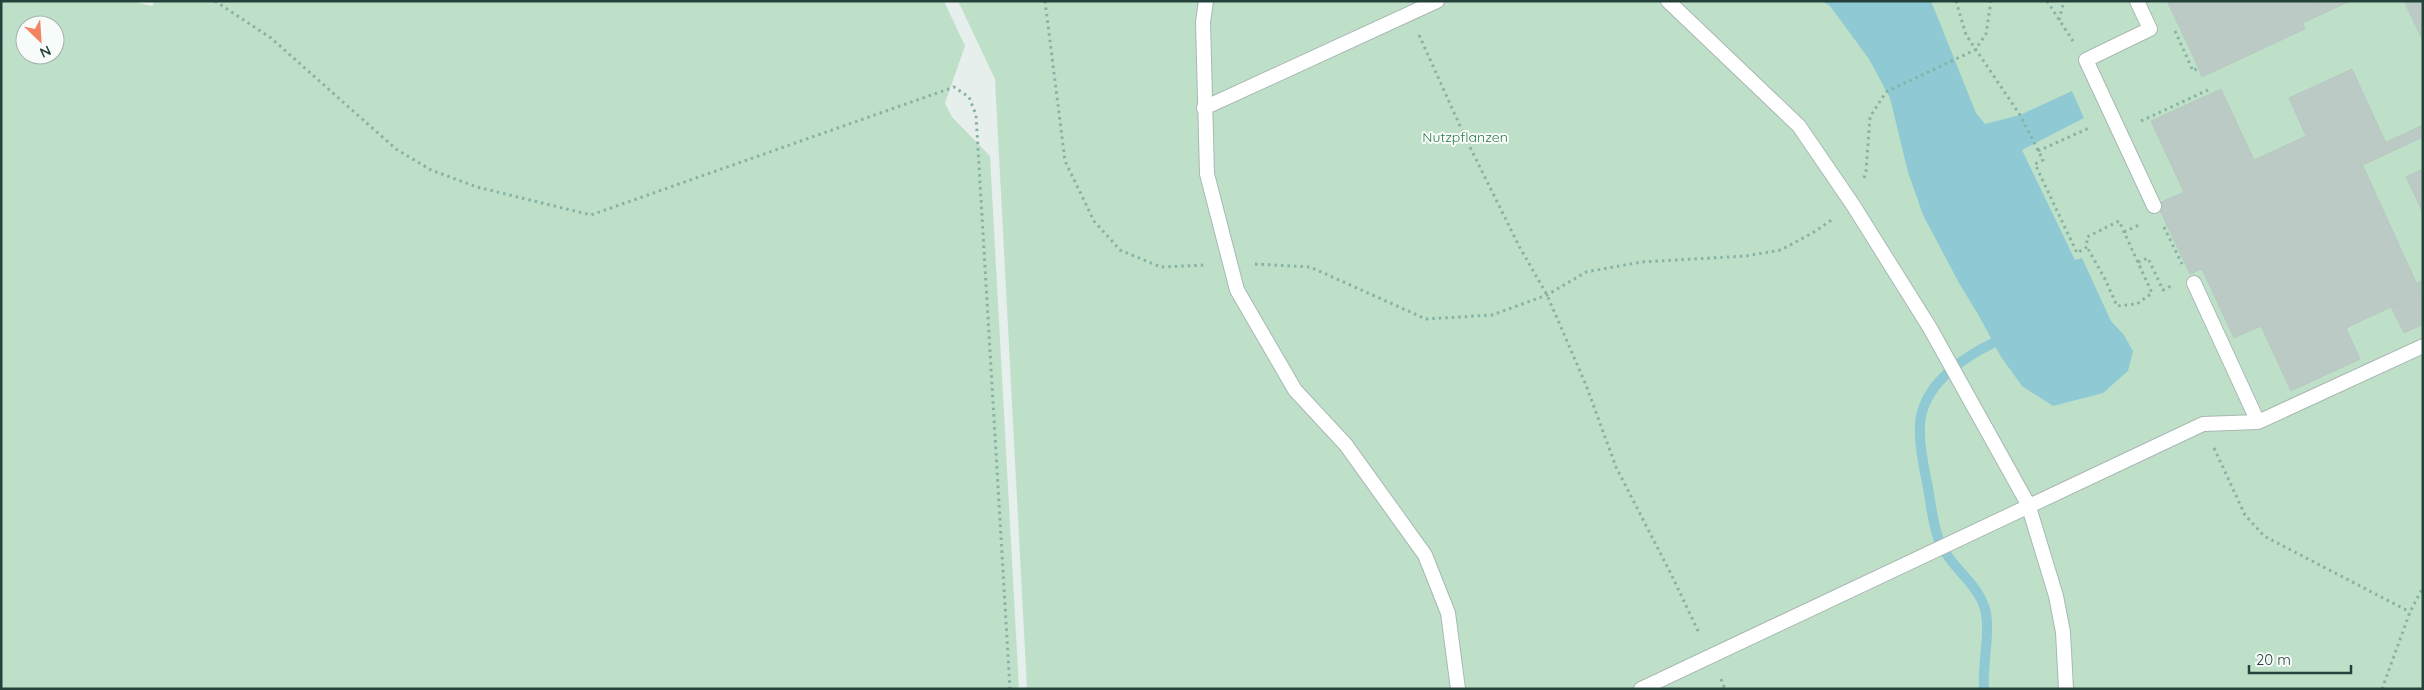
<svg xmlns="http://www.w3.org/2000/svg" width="2424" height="690" font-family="Quicksand,sans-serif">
<rect width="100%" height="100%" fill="#e6efeb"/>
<path fill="#bfe0c8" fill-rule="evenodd" d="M 1,1 L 132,1 L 152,6 L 155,1 L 944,1 L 965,46 L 945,103 L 952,117 L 990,156 L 1019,689 L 1,689 ZM 25,25 L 55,25 L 55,55 L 25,55 Z
M 958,1 L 2423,1 L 2423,689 L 1027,689 L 995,79 Z"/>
<path fill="#8ec9d4" d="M 1822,1 L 1931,1 L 1976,113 L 1985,124 L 2020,115 L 2072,91 L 2084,118 L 2022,150 L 2075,260 L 2082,258 L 2111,321 L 2124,335 L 2133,351 L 2128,371 L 2103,393 L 2053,406 L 2022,386 L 2001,357 L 1979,316 L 1959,283 L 1923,215 L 1908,172 L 1890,98 L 1869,59 L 1830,6 Z"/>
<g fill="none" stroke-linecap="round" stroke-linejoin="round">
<path stroke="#8ec9d4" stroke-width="10" d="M 1984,689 C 1982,664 1991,632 1985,609 C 1978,584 1954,570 1942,547 C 1934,533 1931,505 1928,488 C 1924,468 1916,432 1922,412 C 1931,380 1964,357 1993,343"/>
</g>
<path fill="#bbcac4" stroke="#b8c9c2" d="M 2167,1 L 2319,1 L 2195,60 Z
M 2319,1 L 2350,1 L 2303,23 L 2305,29 L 2202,77 L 2195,60 Z
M 2404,1 L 2423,1 L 2423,41 Z
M 2352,69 L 2386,143 L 2358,155 L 2421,293 L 2346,328 L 2360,359 L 2291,391 L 2261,326 L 2234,338 L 2202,269 L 2190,274 L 2157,204 L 2184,192 L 2151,121 L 2221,89 L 2254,160 L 2306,136 L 2289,98 Z
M 2423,125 L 2423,137 L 2363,165 L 2358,155 Z
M 2423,169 L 2423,213 L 2406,177 Z
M 2423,280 L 2423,324 L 2404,333 L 2391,307 L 2421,293 L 2417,283 Z"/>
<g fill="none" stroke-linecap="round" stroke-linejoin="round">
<g stroke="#a8b8b2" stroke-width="16">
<path id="lane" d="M 1206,1 L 1203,22 L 1207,174 L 1237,290 L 1295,390 L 1346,445 L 1425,555 L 1448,613 L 1458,689
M 1668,1 L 1799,126 L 1853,205 L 1930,328 L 2028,504 L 2056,596 L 2063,632 L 2066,689
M 2137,1 L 2150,29 L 2086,60 L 2154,206
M 1204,108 L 1437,1
M 2194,283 L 2258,422
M 1641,689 L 2203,424 L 2258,422 L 2423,346"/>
</g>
<path stroke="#86b3a5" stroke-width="3" stroke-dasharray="2.5 4" stroke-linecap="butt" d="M 215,1 L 271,38 L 396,149 L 431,170 L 477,187 L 591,215 L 954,87 L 969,97 L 976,115 L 1010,689
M 1045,1 L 1065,161 L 1094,221 L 1120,250 L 1161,267 L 1206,265
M 1956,1 L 1966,35 L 2020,115 L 2043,160 L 2035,164 L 2077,253 L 2087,247 L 2087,237 L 2119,221 L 2152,293 L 2137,304 L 2117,306 L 2106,281 L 2087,247
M 2047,1 L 2073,41
M 2059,20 L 2064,1
M 2175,31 L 2193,71 L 2198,68
M 1419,35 L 1465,137 L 1519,246 L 1547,295 L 1586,385 L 1616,467 L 1671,574 L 1700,635
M 2141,121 L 2208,90
M 2038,151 L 2089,128
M 1864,178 L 1866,171 L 1870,117 L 1886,92 L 1975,50 L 1986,34 L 1991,1
M 2164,227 L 2182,264
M 2124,232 L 2139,225
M 2138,262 L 2148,258 L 2163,290 L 2171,286
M 1255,264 L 1310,267 L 1426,319 L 1492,315 L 1547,295 L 1586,272 L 1641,262 L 1746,256 L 1781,250 L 1814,232 L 1833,219
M 2214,448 L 2245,515 L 2264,536 L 2410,612
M 1721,679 L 1725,689
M 2382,689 L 2410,612 L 2423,587"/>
<use href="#lane" stroke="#fff" stroke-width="14"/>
</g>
<g text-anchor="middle" stroke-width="4" stroke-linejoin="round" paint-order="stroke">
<g font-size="14" fill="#2d7a4b" stroke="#f7fbf9">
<text x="1465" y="142">Nutzpflanzen</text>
</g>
</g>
<rect width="2424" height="690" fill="none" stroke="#24423a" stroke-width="5"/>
<g transform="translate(40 40) rotate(155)"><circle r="24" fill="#f7fbf9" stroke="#a3b1ad"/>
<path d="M0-4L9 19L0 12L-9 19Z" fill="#f4845f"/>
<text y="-8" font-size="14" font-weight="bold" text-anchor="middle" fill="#24423a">N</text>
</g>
<path d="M2249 665v8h102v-8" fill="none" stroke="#24423a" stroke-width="2.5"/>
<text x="2256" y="665" font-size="15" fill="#24423a" stroke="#f7fbf9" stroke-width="4" paint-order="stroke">20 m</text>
</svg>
